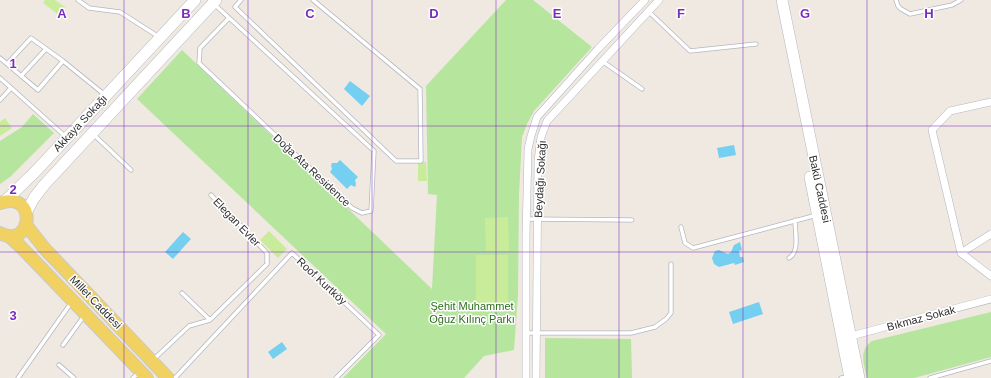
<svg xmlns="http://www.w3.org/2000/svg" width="991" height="378" font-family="Arial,sans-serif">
<rect width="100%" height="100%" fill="#efe9e1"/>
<path fill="#b6e59e" d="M 506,0 L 533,0 L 592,47 L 534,111 L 527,124 L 522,137 L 519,195 L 518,295 L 514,350 L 484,356 L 464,378 L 343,378 L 386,334 L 137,99 L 182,50 L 432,289 L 437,195 L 428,194 L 426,86 Z
M 33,114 L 54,133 L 10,177 L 0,184 L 0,141 L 22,127 Z
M 991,312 L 991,357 L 914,378 L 867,378 C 864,364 858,351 872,341 Z
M 545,338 L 631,339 L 632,378 L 545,378 Z"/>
<path fill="#c9ec9a" d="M 45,0 L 55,0 L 65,7 L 59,15 L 43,3 Z
M 5,118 L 12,128 L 0,136 L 0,122 Z
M 426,162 L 427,181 L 418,181 L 418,163 Z
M 508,217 L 509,251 L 486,251 L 485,218 Z
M 269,231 L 287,249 L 278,258 L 260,240 Z
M 476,255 L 508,255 L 508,308 L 476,308 Z"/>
<path fill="#75cff0" d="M 350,81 L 370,96 L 362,106 L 344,89 Z
M 734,145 L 736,155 L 719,158 L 717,148 Z
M 340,160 L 358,177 L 355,180 L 356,184 L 355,187 L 351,185 L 347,189 L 330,172 L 332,169 L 331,165 L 332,163 L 337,163 Z
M 183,232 L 191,239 L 173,259 L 165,252 Z
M 740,242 L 742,250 L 739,251 L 740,257 L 743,257 L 744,262 L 735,265 L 734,263 L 719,267 L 714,264 L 712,258 L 715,251 L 719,250 L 728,254 L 731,252 L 734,245 Z
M 759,302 L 763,314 L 733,324 L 729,312 Z
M 282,342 L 287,349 L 273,359 L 268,352 Z"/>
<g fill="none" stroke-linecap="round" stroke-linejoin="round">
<g stroke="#b4b7c1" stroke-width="5">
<path id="lane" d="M 78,0 L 89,8 L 120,12 L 159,37
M 241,0 L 235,7 L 396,161 L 421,161 L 420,89 L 313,0
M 896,0 L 898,6 L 901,9 L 910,14 L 952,5 L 961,0
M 214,4 L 374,151 L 371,211 L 362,213 L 352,208 L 199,63 L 200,48 L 229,18
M 648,11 L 690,51 L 756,44
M 0,58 L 38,90 L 63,61 L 105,95
M 602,61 L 642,89
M 7,64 L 31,38 L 63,61
M 21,76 L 46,49
M 0,78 L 66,137
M 0,100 L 11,88
M 93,134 L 131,170
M 526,219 L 632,220
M 681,227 L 685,243 L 693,248 L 817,215
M 789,258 C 800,252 795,232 795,220
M 182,293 L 210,320
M 526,333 L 631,333 L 655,327 L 666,319 L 671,313 L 671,264
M 63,345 L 84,316
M 153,360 L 189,326 L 210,320 L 267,264 L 267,253 L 211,195
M 59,365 L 74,378
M 18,378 L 71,303
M 133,378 L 138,373
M 175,378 L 292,253 L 379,335 L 336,378
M 841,378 L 849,377
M 930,378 L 991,361"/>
</g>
<g stroke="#b4b7c1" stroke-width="8">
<path id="street" d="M 991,102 L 950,111 L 932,130 L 961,253 L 991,276
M 961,253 L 991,234
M 851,336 L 991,299
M 526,378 L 526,236 L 528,149 L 531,136 L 537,117 L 598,49 L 645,0
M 536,378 L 538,161 L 541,137 L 547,121 L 659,0"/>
</g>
<g stroke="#b4b7c1" stroke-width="12">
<path id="secondary" d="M 782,0 L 859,378
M 810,177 L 850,378
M 4,202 L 35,172 L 195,0
M 26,213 L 34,198 L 45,184 L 216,0"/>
</g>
<g stroke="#c9c9c9" stroke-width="14">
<path id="primary" d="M 0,203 C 39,190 32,251 0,233
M 26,225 L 45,249 L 168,378
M 9,236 L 21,247 L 147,378"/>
</g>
<use href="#lane" stroke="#fff" stroke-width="3.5"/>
<use href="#street" stroke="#fff" stroke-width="7"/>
<use href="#secondary" stroke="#fff" stroke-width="11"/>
<use href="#primary" stroke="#f2d163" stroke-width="12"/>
</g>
<path fill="none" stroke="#7b2cbf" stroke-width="1" stroke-opacity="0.55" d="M 124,0 L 124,378M 248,0 L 248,378M 372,0 L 372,378M 496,0 L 496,378M 619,0 L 619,378M 743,0 L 743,378M 867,0 L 867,378M 0,126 L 991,126M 0,252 L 991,252"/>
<g text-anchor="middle" stroke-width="3" stroke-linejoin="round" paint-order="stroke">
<g font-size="11" fill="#2e2e2e" stroke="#fff">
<text transform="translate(80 123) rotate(-47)" y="4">Akkaya Sokağı</text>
<text transform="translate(312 170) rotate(43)" y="4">Doğa Ata Residence</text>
<text transform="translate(540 179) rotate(-87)" y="4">Beydağı Sokağı</text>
<text transform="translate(820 189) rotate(78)" y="4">Bakü Caddesi</text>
<text transform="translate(237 222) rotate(46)" y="4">Elegan Evler</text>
<text transform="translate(322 281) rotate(43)" y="4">Roof Kurtköy</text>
<text transform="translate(96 302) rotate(46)" y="4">Millet Caddesi</text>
<text transform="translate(921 318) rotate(-15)" y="4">Bıkmaz Sokak</text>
</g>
<g font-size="11" fill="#2c6e1b" stroke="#fff">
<text x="472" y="310">Şehit Muhammet<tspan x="472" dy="13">Oğuz Kılınç Parkı</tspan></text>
</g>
</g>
<g font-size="13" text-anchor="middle" font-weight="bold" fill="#7b2cbf" stroke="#fff" stroke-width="3" stroke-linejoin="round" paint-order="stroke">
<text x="62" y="18">A</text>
<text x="186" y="18">B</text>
<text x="310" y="18">C</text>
<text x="434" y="18">D</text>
<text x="557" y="18">E</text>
<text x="681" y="18">F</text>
<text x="805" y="18">G</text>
<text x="929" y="18">H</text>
<text x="13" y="68">1</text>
<text x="13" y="194">2</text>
<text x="13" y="320">3</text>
</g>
</svg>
